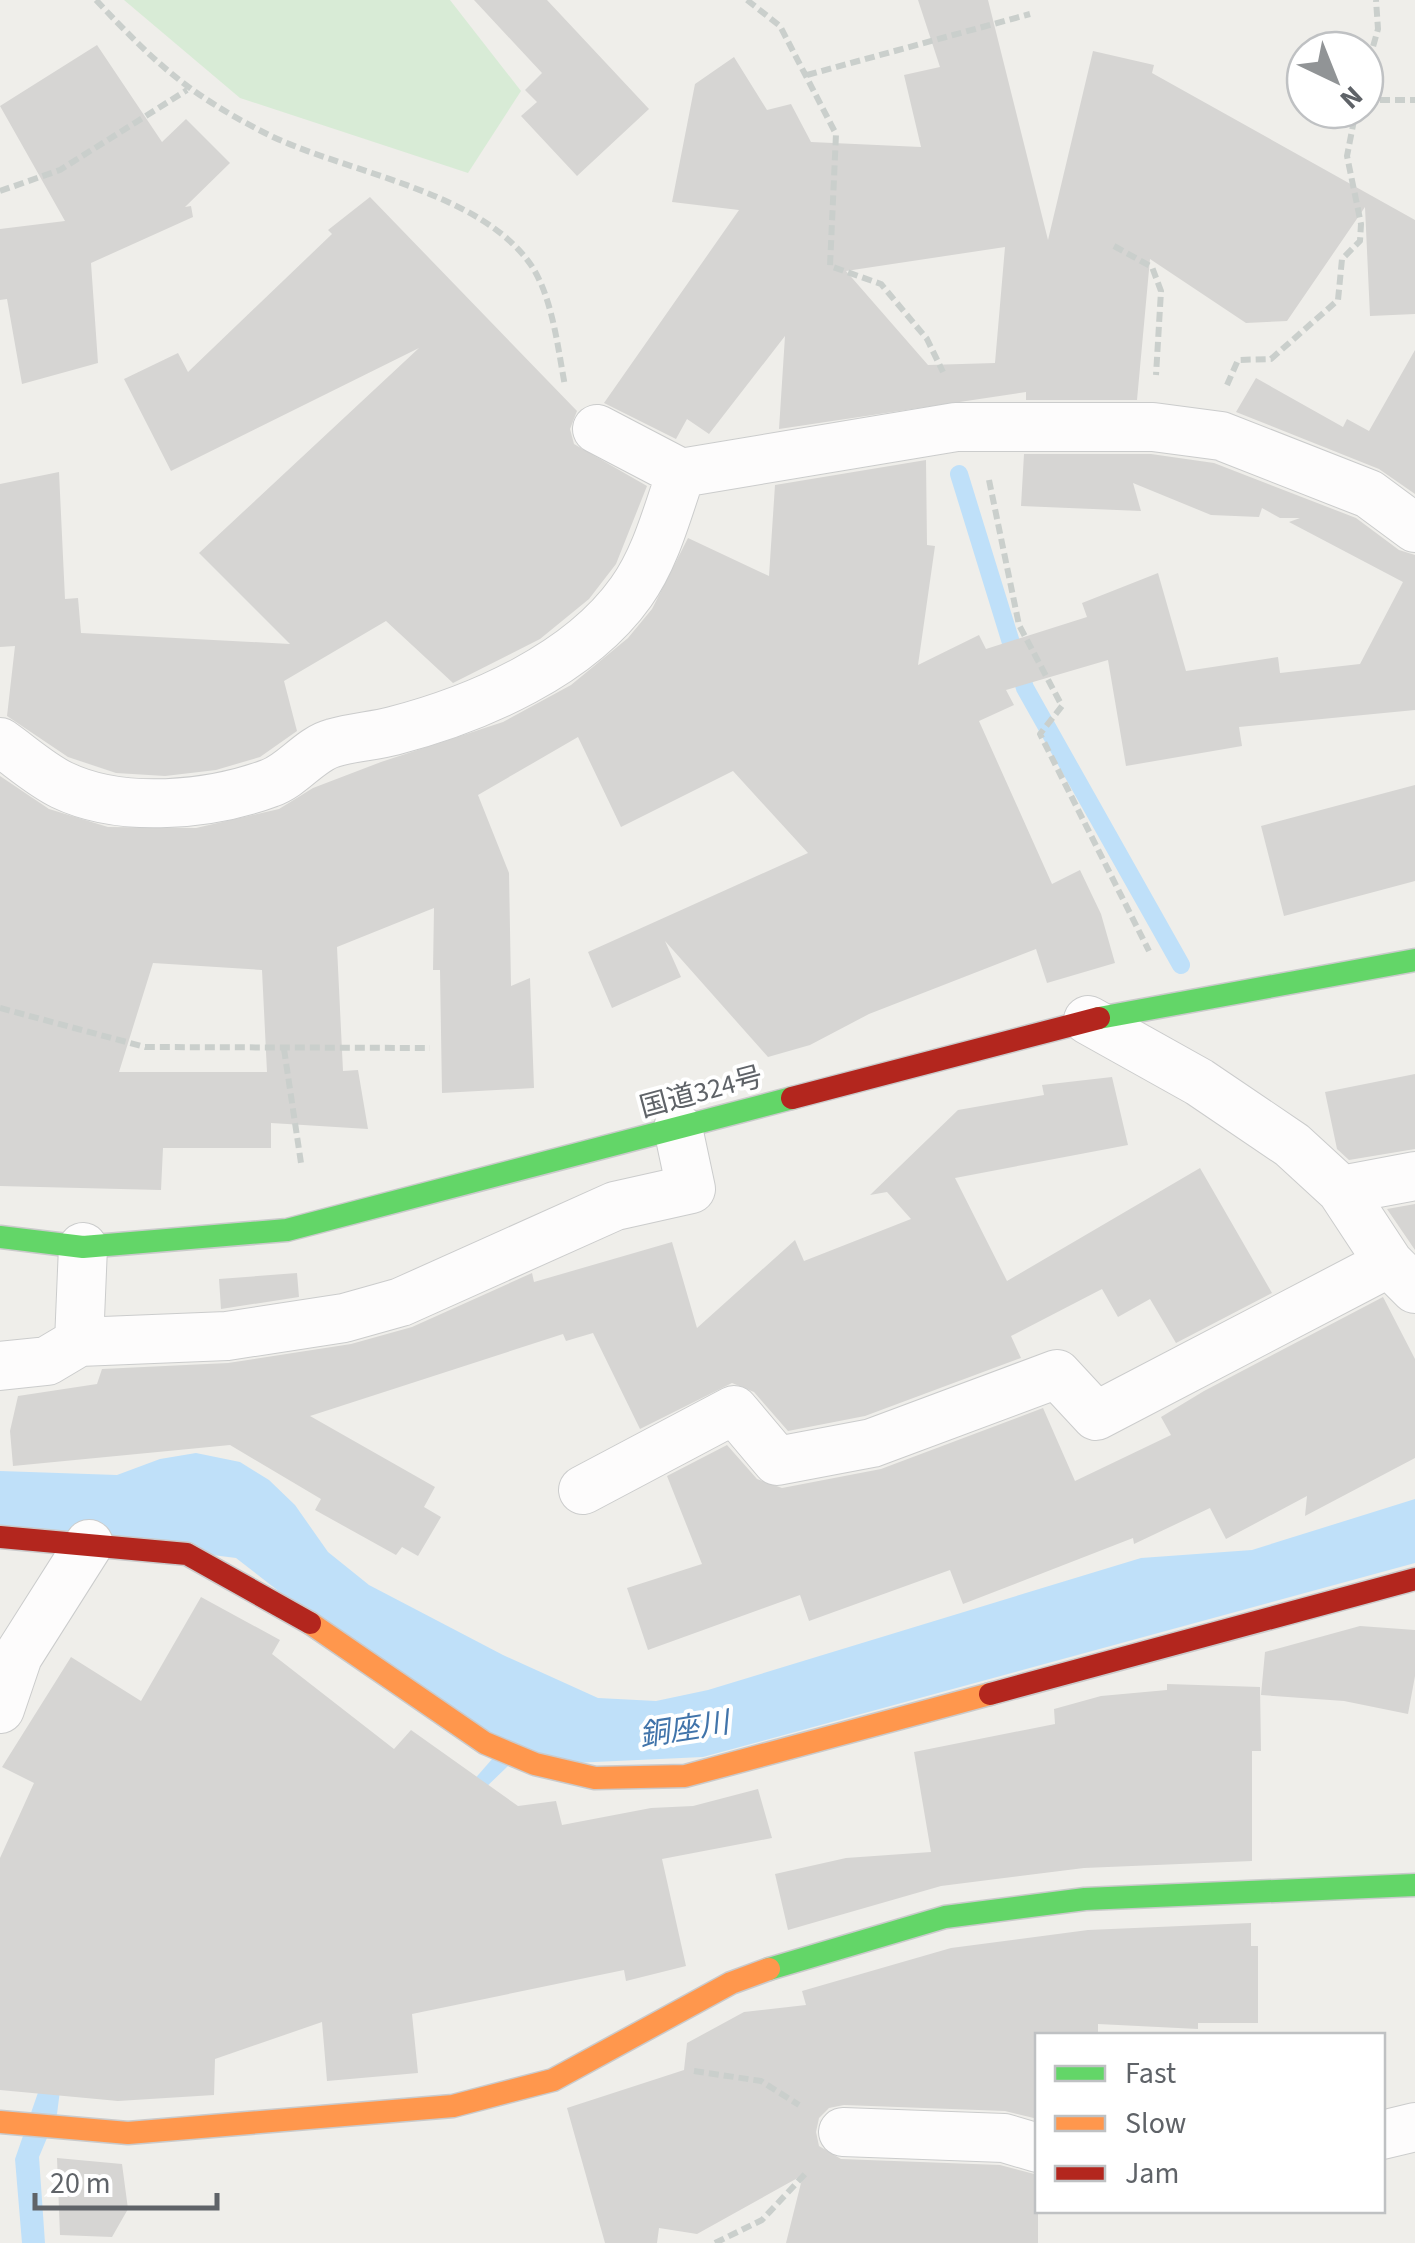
<svg xmlns="http://www.w3.org/2000/svg" width="1415" height="2243" font-family="'Source Sans 3','Noto Sans JP',sans-serif">
<rect width="100%" height="100%" fill="#efeeea"/>
<path fill="#d8ebd6" d="M 124,0 L 450,0 L 521,91 L 468,173 L 240,98 Z"/>
<path fill="#bfe0f9" d="M 196,1453 L 240,1462 L 269,1480 L 295,1505 L 328,1552 L 369,1585 L 503,1655 L 598,1698 L 656,1701 L 708,1690 L 1141,1558 L 1252,1550 L 1415,1499 L 1415,1563 L 703,1757 L 508,1766 L 481,1792 L 64,2059 L 57,2114 L 39,2157 L 45,2243 L 22,2243 L 15,2159 L 51,2055 L 472,1782 L 493,1758 L 236,1558 L 0,1528 L 0,1471 L 117,1475 L 160,1459 Z"/>
<g fill="none" stroke-linecap="round" stroke-linejoin="round">
<path stroke="#bfe0f9" stroke-width="18" d="M 959,474 L 1025,688 L 1181,965"/>
</g>
<path fill="#d6d5d3" fill-rule="evenodd" d="M 474,0 L 547,0 L 649,109 L 577,176 L 521,116 L 537,102 L 525,90 L 542,73 Z
M 918,0 L 988,0 L 1048,240 L 1093,51 L 1154,65 L 1152,73 L 1415,220 L 1415,314 L 1370,316 L 1365,207 L 1287,321 L 1246,323 L 1150,259 L 1137,400 L 1026,400 L 1026,392 L 779,429 L 785,336 L 709,434 L 687,419 L 676,439 L 604,403 L 739,210 L 672,202 L 695,84 L 734,57 L 767,110 L 791,104 L 811,142 L 921,147 L 904,75 L 940,67 ZM 1005,247 L 995,363 L 928,365 L 846,271 Z
M 97,45 L 162,142 L 186,119 L 230,163 L 185,207 L 191,206 L 193,217 L 91,263 L 98,363 L 22,384 L 7,299 L 0,300 L 0,229 L 65,221 L 0,106 Z
M 370,197 L 577,411 L 570,429 L 574,444 L 647,486 L 616,564 L 589,599 L 540,639 L 453,683 L 386,621 L 284,681 L 297,731 L 260,757 L 216,770 L 165,776 L 116,773 L 68,757 L 7,716 L 15,646 L 0,647 L 0,484 L 59,472 L 65,599 L 78,598 L 81,633 L 290,644 L 199,553 L 419,348 L 171,471 L 124,379 L 178,353 L 188,372 L 332,234 L 328,230 Z
M 1415,350 L 1415,494 L 1379,469 L 1236,412 L 1256,378 L 1343,427 L 1347,419 L 1369,431 Z
M 1024,454 L 1151,454 L 1214,463 L 1356,518 L 1399,550 L 1415,555 L 1415,710 L 1239,727 L 1242,746 L 1126,766 L 1108,660 L 1006,690 L 1014,705 L 979,721 L 1052,884 L 1080,870 L 1101,914 L 1115,963 L 1047,983 L 1036,949 L 869,1014 L 810,1045 L 768,1057 L 665,941 L 681,977 L 612,1008 L 588,952 L 808,853 L 733,771 L 621,827 L 578,737 L 478,795 L 509,873 L 511,986 L 530,978 L 534,1088 L 442,1093 L 440,970 L 433,970 L 434,908 L 337,947 L 343,1071 L 358,1070 L 368,1129 L 271,1123 L 271,1148 L 163,1148 L 161,1190 L 0,1186 L 0,776 L 49,809 L 108,827 L 196,828 L 279,809 L 313,788 L 381,762 L 503,722 L 571,685 L 628,638 L 652,609 L 688,538 L 769,576 L 775,485 L 926,460 L 927,545 L 935,546 L 918,665 L 979,635 L 986,649 L 1087,617 L 1082,603 L 1158,573 L 1186,671 L 1278,657 L 1280,673 L 1360,664 L 1403,582 L 1289,522 L 1300,518 L 1280,518 L 1262,508 L 1259,517 L 1211,515 L 1133,483 L 1141,511 L 1021,506 ZM 153,963 L 262,970 L 267,1072 L 119,1072 Z
M 1415,785 L 1415,881 L 1284,916 L 1261,826 Z
M 1415,1074 L 1415,1149 L 1349,1160 L 1337,1149 L 1325,1092 Z
M 1112,1077 L 1128,1145 L 955,1178 L 1007,1281 L 1200,1168 L 1272,1293 L 1176,1343 L 1150,1299 L 1118,1317 L 1102,1289 L 1011,1336 L 1021,1358 L 865,1416 L 788,1431 L 754,1392 L 732,1383 L 640,1429 L 593,1333 L 566,1341 L 563,1334 L 310,1416 L 435,1487 L 424,1507 L 441,1517 L 418,1556 L 402,1547 L 396,1555 L 315,1510 L 321,1499 L 230,1445 L 13,1466 L 10,1431 L 18,1396 L 97,1384 L 102,1369 L 228,1363 L 351,1344 L 412,1327 L 532,1273 L 534,1282 L 672,1242 L 697,1328 L 795,1240 L 804,1261 L 911,1219 L 887,1192 L 870,1195 L 958,1110 L 1044,1095 L 1042,1085 Z
M 1415,1204 L 1415,1250 L 1387,1209 Z
M 297,1273 L 299,1297 L 221,1309 L 219,1279 Z
M 1383,1297 L 1415,1359 L 1415,1458 L 1305,1516 L 1307,1496 L 1226,1539 L 1210,1508 L 1134,1544 L 1133,1538 L 963,1604 L 950,1570 L 809,1621 L 800,1595 L 648,1650 L 627,1588 L 702,1564 L 667,1476 L 727,1445 L 757,1479 L 782,1488 L 881,1469 L 1043,1408 L 1075,1481 L 1171,1435 L 1161,1417 L 1204,1391 Z
M 201,1597 L 280,1640 L 272,1654 L 394,1749 L 411,1730 L 518,1806 L 556,1801 L 562,1825 L 651,1808 L 693,1806 L 758,1789 L 772,1838 L 662,1859 L 686,1966 L 626,1981 L 624,1970 L 412,2014 L 418,2073 L 327,2081 L 322,2022 L 215,2059 L 214,2095 L 118,2101 L 0,2090 L 0,1858 L 34,1783 L 2,1767 L 71,1657 L 141,1701 Z
M 1360,1626 L 1415,1630 L 1415,1676 L 1408,1714 L 1344,1701 L 1261,1695 L 1265,1652 Z
M 1167,1684 L 1260,1687 L 1261,1751 L 1252,1751 L 1252,1861 L 1084,1868 L 941,1886 L 788,1930 L 775,1874 L 846,1858 L 931,1852 L 914,1752 L 1055,1724 L 1054,1709 L 1101,1696 L 1167,1690 Z
M 1251,1923 L 1251,1946 L 1258,1946 L 1258,2023 L 1198,2023 L 1198,2029 L 1098,2024 L 1098,2036 L 1038,2036 L 1038,2119 L 1005,2111 L 844,2105 L 829,2108 L 819,2118 L 816,2132 L 819,2146 L 841,2159 L 1000,2165 L 1038,2175 L 1038,2243 L 786,2243 L 803,2175 L 697,2234 L 659,2228 L 657,2243 L 605,2243 L 567,2108 L 684,2070 L 687,2043 L 744,2012 L 806,2005 L 802,1991 L 951,1948 L 1088,1930 Z
M 57,2158 L 122,2164 L 128,2209 L 112,2237 L 60,2235 Z"/>
<g fill="none" stroke-linecap="round" stroke-linejoin="round">
<g stroke="#cbcccc" stroke-width="50">
<path id="street" d="M 597,429 L 681,473 L 956,427 L 1153,427 L 1221,436 L 1369,494 L 1415,528
M 0,742 C 20,756 41,775 62,785 C 122,814 211,805 270,783 C 293,775 310,749 333,743 C 353,737 374,736 393,731 C 478,709 579,665 631,592 C 656,557 667,513 681,473
M 1088,1020 L 1199,1082 L 1292,1145 L 1341,1190 L 1389,1263 L 1415,1289
M 1341,1190 L 1415,1176
M 79,1342 L 227,1336 L 344,1318 L 401,1302 L 615,1206 L 691,1189 L 678,1128
M 0,1366 L 47,1361 L 79,1342 L 83,1247
M 583,1490 L 734,1410 L 777,1461 L 872,1443 L 1057,1374 L 1096,1416 L 1389,1263
M 0,1709 L 18,1656 L 89,1544
M 843,2132 L 1004,2138 L 1038,2148
M 1382,2135 L 1415,2127"/>
</g>
<g stroke="#cacacb" stroke-width="25">
<path id="fast" d="M 1099,1018 L 1415,960
M 0,1237 L 83,1247 L 287,1230 L 792,1098
M 769,1969 L 945,1917 L 1085,1899 L 1415,1885"/>
</g>
<g stroke="#cacacb" stroke-width="25">
<path id="slow" d="M 310,1623 L 485,1743 L 535,1764 L 595,1778 L 685,1776 L 990,1694
M 0,2122 L 128,2133 L 453,2106 L 553,2080 L 731,1983 L 769,1969"/>
</g>
<g stroke="#cacacb" stroke-width="25">
<path id="jam" d="M 792,1098 L 1099,1018
M 0,1537 L 187,1554 L 310,1623
M 990,1694 L 1415,1579"/>
</g>
<path stroke="#cacfcc" stroke-width="6" stroke-dasharray="10 5" stroke-linecap="butt" d="M 96,0 C 154,62 187,93 263,132 C 342,173 482,189 533,268 C 553,301 558,349 565,386
M 747,0 L 780,26 L 836,134 L 830,266 L 881,284 L 927,339 L 943,372
M 807,75 L 1030,14
M 1365,75 L 1378,29 L 1376,0
M 1365,100 L 1415,100
M 0,191 L 60,170 L 187,90
M 1114,246 L 1152,267 L 1161,291 L 1156,375
M 1227,385 L 1238,360 L 1271,359 L 1338,300 L 1342,259 L 1360,241 L 1361,224 L 1347,156 L 1356,110
M 989,480 L 1019,625 L 1062,706 L 1040,734 L 1149,951
M 0,1008 L 145,1047 L 430,1048
M 284,1049 L 301,1163 L 297,1164
M 694,2071 L 761,2081 L 799,2105
M 715,2243 L 762,2220 L 806,2173"/>
<use href="#street" stroke="#fdfcfc" stroke-width="48"/>
<use href="#fast" stroke="#63d668" stroke-width="22"/>
<use href="#slow" stroke="#ff974d" stroke-width="22"/>
<use href="#jam" stroke="#b3261e" stroke-width="22"/>
</g>
<g text-anchor="middle" stroke-width="8" stroke-linejoin="round" paint-order="stroke">
<g font-size="28" fill="#5f6368" stroke="#fff">
<text transform="translate(701 1091) rotate(-15)" y="10">国道324号</text>
</g>
<g font-size="30" font-style="italic" fill="#4174aa" stroke="#fff">
<text transform="translate(684 1729) rotate(-9)" y="10">銅座川</text>
</g>
</g>
<rect x="1035" y="2033" width="350" height="180" fill="#ffffff" stroke="#bfc1c3" stroke-width="2.5"/>
<rect x="1055" y="2066" width="50" height="15" fill="#63d668" stroke="#bfc1c3" stroke-width="2.5"/>
<text x="1125" y="2083" font-size="30" fill="#5f6368">Fast</text>
<rect x="1055" y="2116" width="50" height="15" fill="#ff974d" stroke="#bfc1c3" stroke-width="2.5"/>
<text x="1125" y="2133" font-size="30" fill="#5f6368">Slow</text>
<rect x="1055" y="2166" width="50" height="15" fill="#b3261e" stroke="#bfc1c3" stroke-width="2.5"/>
<text x="1125" y="2183" font-size="30" fill="#5f6368">Jam</text>
<g transform="translate(1335 80) rotate(137)"><circle r="48" fill="#ffffff" stroke="#bfc1c3" stroke-width="2.5"/>
<path d="M0-8L18 38L0 25L-18 38Z" fill="#919496"/>
<text y="-15" font-size="28" font-weight="bold" text-anchor="middle" fill="#5f6368">N</text>
</g>
<path d="M35 2193v15h182v-15" fill="none" stroke="#5f6368" stroke-width="5"/>
<text x="50" y="2193" font-size="30" fill="#5f6368" stroke="#ffffff" stroke-width="8" paint-order="stroke">20 m</text>
</svg>
